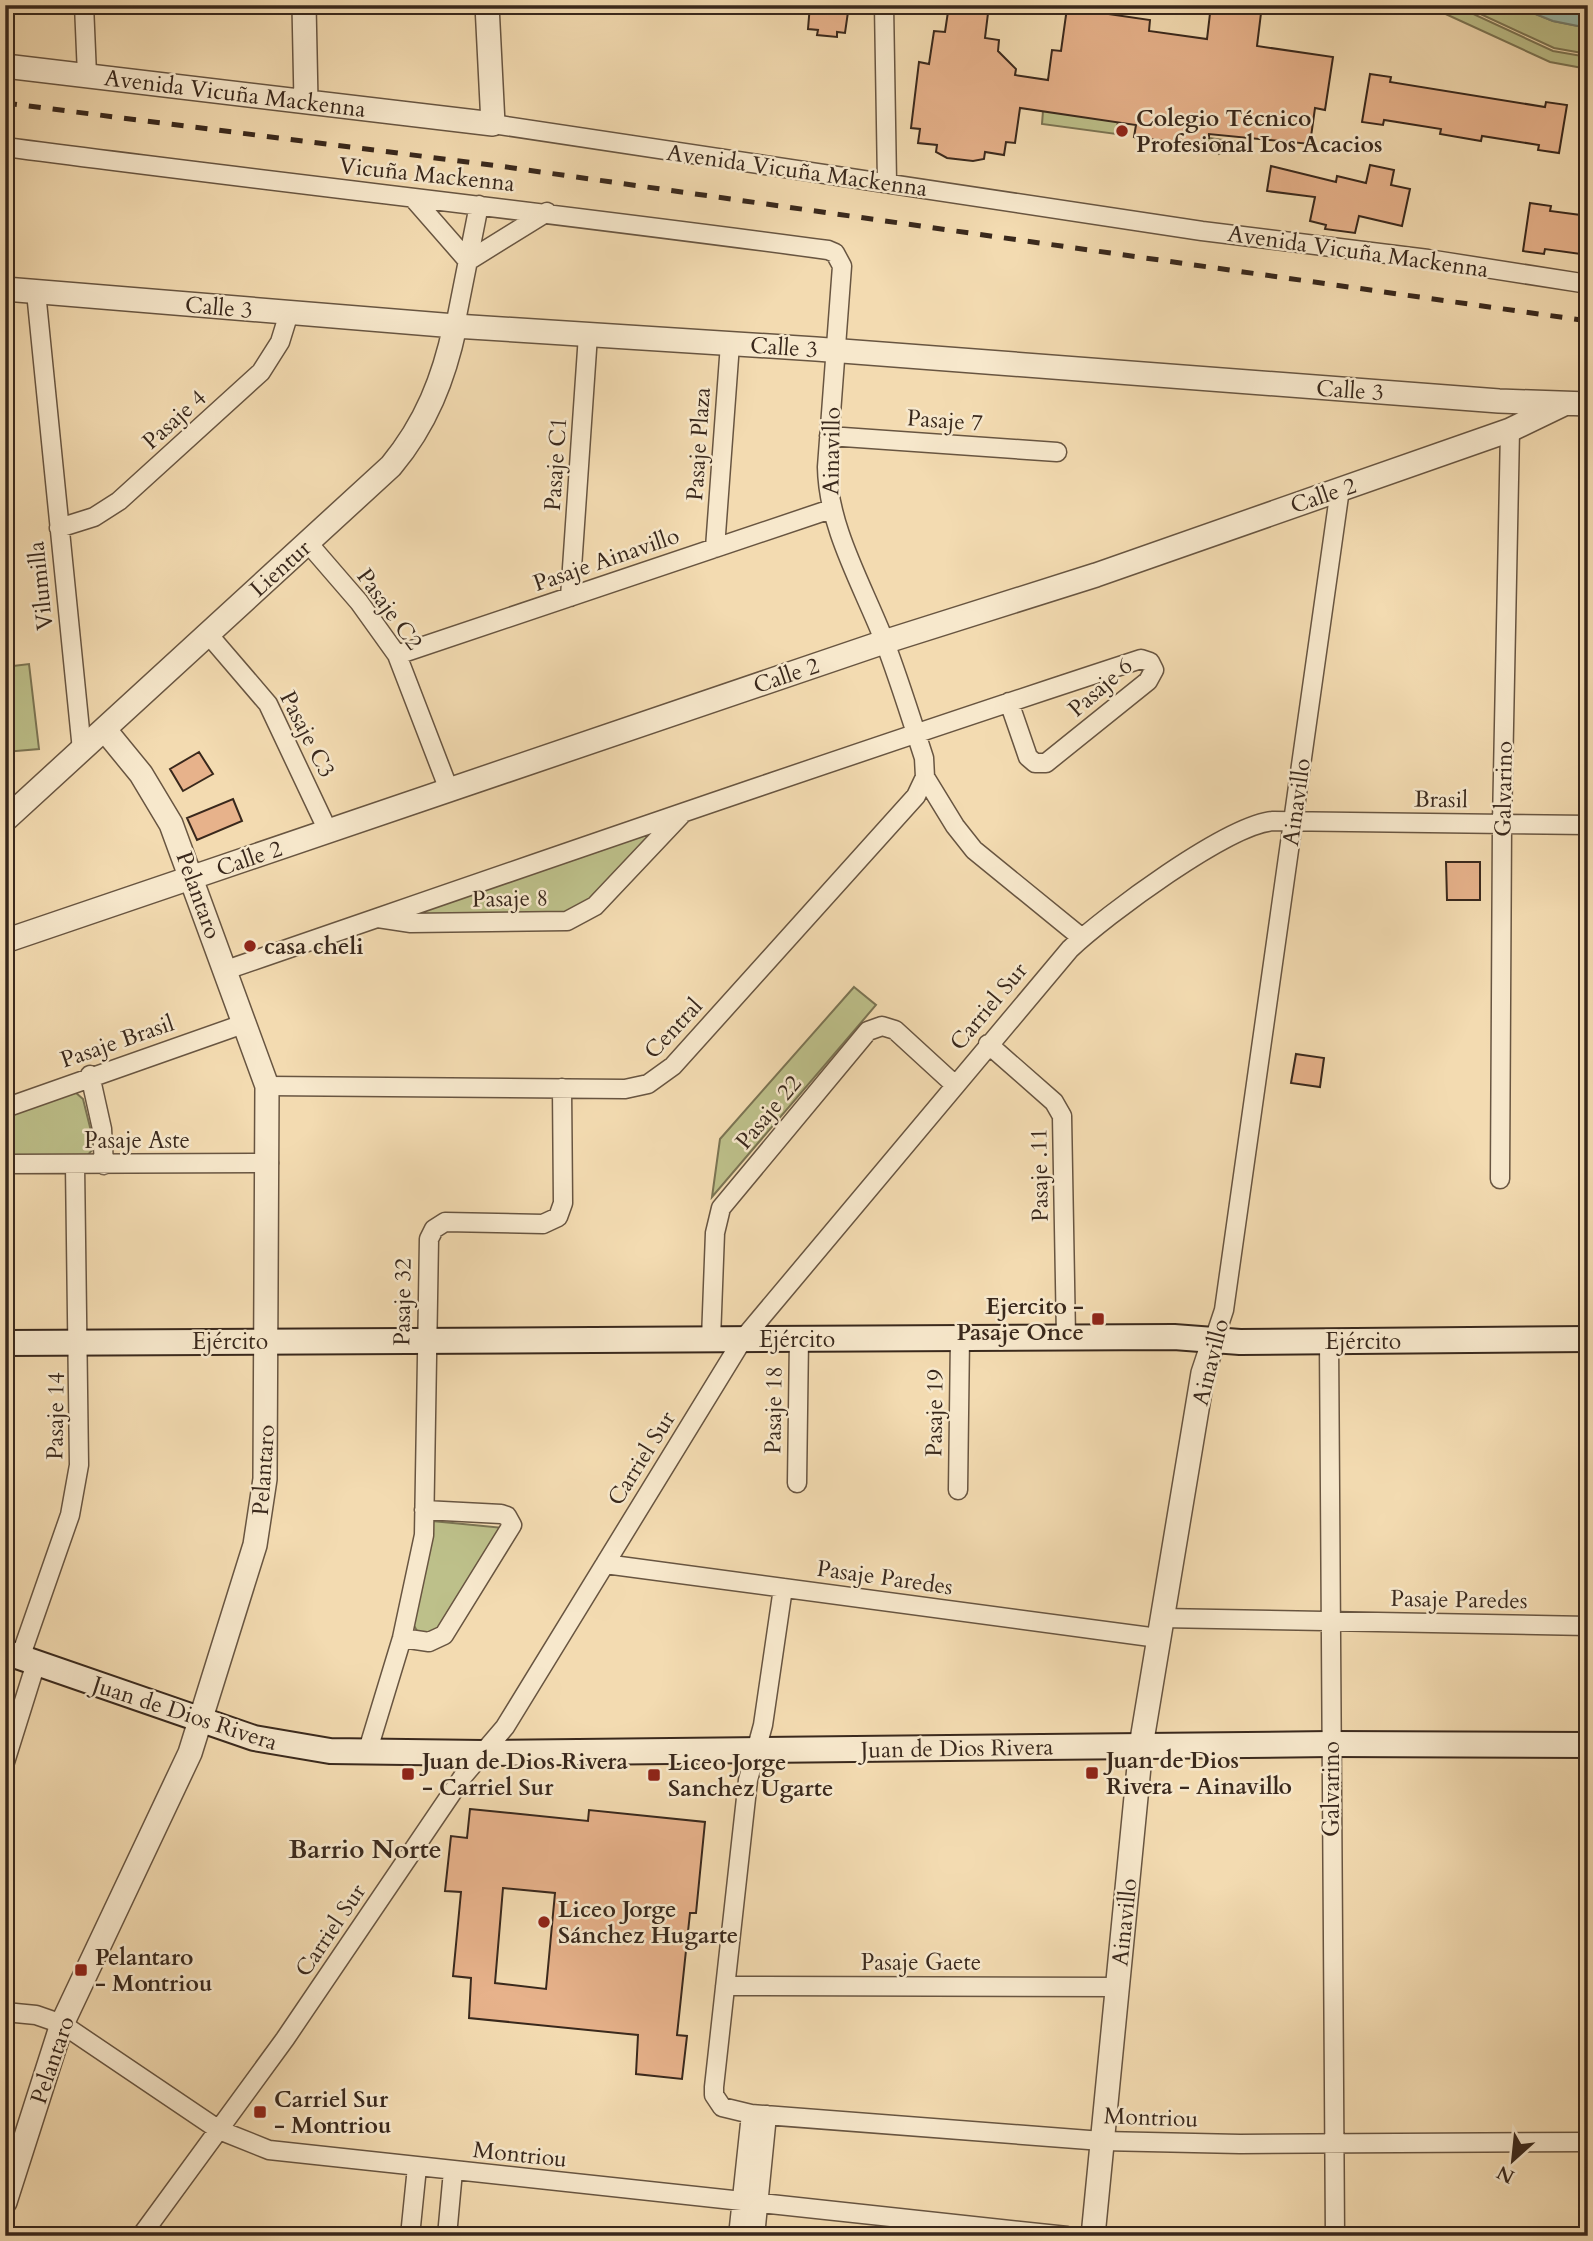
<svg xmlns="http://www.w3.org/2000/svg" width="1593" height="2241" font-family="Cardo,serif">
<rect width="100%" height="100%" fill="#f3dbb1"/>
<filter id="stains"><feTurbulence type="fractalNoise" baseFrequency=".00286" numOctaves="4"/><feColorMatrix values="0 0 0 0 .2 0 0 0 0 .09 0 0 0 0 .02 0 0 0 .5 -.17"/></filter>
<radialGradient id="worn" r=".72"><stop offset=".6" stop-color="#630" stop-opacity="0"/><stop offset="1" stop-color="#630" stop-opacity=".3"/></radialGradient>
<path fill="#bdc08a" stroke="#7b7453" stroke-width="2" d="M 1426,5 L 1454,5 L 1553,51 L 1588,57 L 1588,69 L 1550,62 Z
M 1461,5 L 1513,5 L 1553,21 L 1588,28 L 1588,54 L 1554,48 Z
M 1125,71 L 1116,134 L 1042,124 L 1043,111 Z
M 1134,137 L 1201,146 L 1203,137 L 1238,142 L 1238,146 L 1219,154 L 1215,146 C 1186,157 1162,151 1134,137 Z
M 29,664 L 39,749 L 5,752 L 5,667 Z
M 658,825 L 659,829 L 596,897 L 566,914 L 419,917 L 417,913 Z
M 854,987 L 876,1005 L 712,1197 L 720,1139 Z
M 75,1092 L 83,1099 L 95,1147 L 86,1157 L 5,1158 L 5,1115 Z
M 432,1521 L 504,1528 L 442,1627 L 427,1636 L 417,1631 L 412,1622 Z"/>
<path fill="#9bbbac" stroke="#748072" stroke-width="2" d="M 1513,5 L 1588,5 L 1588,28 L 1553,21 Z"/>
<path fill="#e7b28b" stroke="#39281c" stroke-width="2" fill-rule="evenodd" d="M 810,5 L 849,5 L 845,33 L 837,32 L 837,37 L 817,35 L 818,30 L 808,29 Z
M 949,5 L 989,5 L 985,38 L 999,40 L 998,51 L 1016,69 L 1015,75 L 1048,80 L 1052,50 L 1061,51 L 1067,8 L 1150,20 L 1149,31 L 1207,39 L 1211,5 L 1262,5 L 1257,46 L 1333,57 L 1325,110 L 1315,108 L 1310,144 L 1209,134 L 1209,138 L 1203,137 L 1201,146 L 1134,137 L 1136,125 L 1020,108 L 1015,143 L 1006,142 L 1004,155 L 985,152 L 984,159 L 973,161 L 947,158 L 936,152 L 937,145 L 918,143 L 920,129 L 911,128 L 919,62 L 929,64 L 934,31 L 945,32 Z
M 1370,74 L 1391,77 L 1390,82 L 1545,107 L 1546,102 L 1567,105 L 1559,153 L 1538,150 L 1539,145 L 1482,136 L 1481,141 L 1440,134 L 1441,129 L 1384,120 L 1383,125 L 1362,122 Z
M 1370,165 L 1394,170 L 1391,185 L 1410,189 L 1402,226 L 1359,216 L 1355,233 L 1325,229 L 1326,225 L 1310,221 L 1315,197 L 1267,191 L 1271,166 L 1336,182 L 1337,176 L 1366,183 Z
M 1530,203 L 1551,206 L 1550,211 L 1588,216 L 1588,255 L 1545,249 L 1544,254 L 1523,251 Z
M 199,752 L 213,774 L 183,791 L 170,769 Z
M 233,799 L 242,821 L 197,840 L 187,818 Z
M 1446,862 L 1480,862 L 1480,900 L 1447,900 Z
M 1296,1054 L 1324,1058 L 1320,1087 L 1291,1083 Z
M 470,1809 L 588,1821 L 589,1810 L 705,1822 L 696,1913 L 690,1913 L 677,2035 L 687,2036 L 682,2079 L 636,2074 L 638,2035 L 469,2018 L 471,1978 L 453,1976 L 461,1892 L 445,1891 L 451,1836 L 467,1838 ZM 503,1888 L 555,1893 L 546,1989 L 495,1983 Z"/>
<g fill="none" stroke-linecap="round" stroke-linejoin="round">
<g stroke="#685541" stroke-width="21">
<path id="minor" d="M 84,5 L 87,75
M 884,5 L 887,182
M 493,124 L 1202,231 L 1428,259 L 1588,284
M 5,147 C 279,183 554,213 828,250 L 835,253 L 842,266 L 827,467 C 828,527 862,584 884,640 C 899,679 911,718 924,758 L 925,777 L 916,796 L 673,1066 L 648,1084 L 625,1089 L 267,1086
M 413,198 L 468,261 L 547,212
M 36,292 L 82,750
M 455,326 L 479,205
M 829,436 L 1057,452
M 59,528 L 94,517 L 119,501 L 261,372 L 280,342 L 289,313
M 308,543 L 359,602 L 397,655 L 449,790
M 715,548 L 730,344
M 570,597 L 588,335
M 208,634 L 268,704 L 328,831
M 397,655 L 831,509
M 925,777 L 955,826 L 974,850 L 1082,938
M 378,918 L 411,923 L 567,921 L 595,906 L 681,815
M 226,970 C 531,865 835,759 1141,659 L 1150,662 L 1154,670 L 1148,681 L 1046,763 L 1035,763 L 1028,757 L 1009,702
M 988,1044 L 1054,1102 L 1062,1116 L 1066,1337
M 90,1075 L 102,1129 L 104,1165
M 5,1108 L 246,1023
M 5,1164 L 269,1163
M 1500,1179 L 1502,824 L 1510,430
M 711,1339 L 715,1233 L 721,1208 L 868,1031 L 882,1026 L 895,1030 L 955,1085
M 1214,1340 L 1224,1310 L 1340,489
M 1329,1341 L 1335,2236
M 797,1483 L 799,1338
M 958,1490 L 960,1337
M 605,1564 L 1158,1638
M 783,1588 L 763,1725 L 748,1780 L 714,2087 L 714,2095 L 722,2107 L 751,2114 L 1102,2141 L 1240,2144 L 1588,2142
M 1161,1618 L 1588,1626
M 402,1638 L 429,1642 L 444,1635 L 512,1525 L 507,1516 L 501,1514 L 424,1510
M 20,1658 L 70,1515 L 79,1465 L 75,1165
M 367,1753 L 402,1638 L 424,1535 L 429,1239 L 434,1229 L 445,1222 L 543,1224 L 558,1217 L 563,1203 L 562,1088
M 5,1762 L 36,1663
M 725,1986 L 1117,1987
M 5,2012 L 36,2015 L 62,2024 L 219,2130 L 269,2150 L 1067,2236
M 141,2236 L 285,2039 L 464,1775 L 505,1727 L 743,1339 L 1070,949 C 1106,915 1227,825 1273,821 L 1588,825
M 410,2236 L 417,2167
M 447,2236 L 453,2171
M 738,2236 L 751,2114
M 755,2236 L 767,2115"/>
</g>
<g stroke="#685541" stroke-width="26">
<path id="tertiary" d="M 304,5 L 306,101
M 5,66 L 493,124 L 487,5
M 5,289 L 455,326 L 816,349 L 1499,401 L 1588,404
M 5,820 L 391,466 C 426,424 444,378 455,326
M 5,941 L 884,642 L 1096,575 L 1510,430 L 1564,404
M 5,2202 L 62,2024 L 190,1753 L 255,1545 L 265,1479 L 267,1086 L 171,824 L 141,774 L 105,730
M 1093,2236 L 1141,1746 L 1203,1373 L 1214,1340"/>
</g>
<g stroke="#39281c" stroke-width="28">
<path id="secondary" d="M 5,1343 L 1174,1337 L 1240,1342 L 1588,1339
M 5,1652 L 254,1738 L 330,1751 L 483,1753 L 1331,1744 L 1588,1745"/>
</g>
<use href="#minor" stroke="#f7e8cc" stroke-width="18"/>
<use href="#tertiary" stroke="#f7e8cc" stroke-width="23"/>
<use href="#secondary" stroke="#f7e8cc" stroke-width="24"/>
<path stroke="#39281c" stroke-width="5" stroke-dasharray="12 12" stroke-linecap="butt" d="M 5,103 L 499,166 L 1588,321"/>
</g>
<g fill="#8f2418" stroke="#f7e8cc" stroke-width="2.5">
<circle cx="1122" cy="131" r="7"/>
<circle cx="250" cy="946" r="7"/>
<rect x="1091" y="1312" width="14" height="14" rx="3.5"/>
<rect x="1085" y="1766" width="14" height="14" rx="3.5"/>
<rect x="401" y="1767" width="14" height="14" rx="3.5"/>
<rect x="647" y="1768" width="14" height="14" rx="3.5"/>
<circle cx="544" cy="1922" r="7"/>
<rect x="74" y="1963" width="14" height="14" rx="3.5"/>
<rect x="253" y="2105" width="14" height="14" rx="3.5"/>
</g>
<g text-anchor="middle" stroke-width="5" stroke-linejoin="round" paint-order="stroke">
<g font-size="23" fill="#39281c" stroke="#f7e8cc">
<text transform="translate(235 93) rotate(7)" y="8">Avenida Vicuña Mackenna</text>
<text transform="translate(797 170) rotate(8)" y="8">Avenida Vicuña Mackenna</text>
<text transform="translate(427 174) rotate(6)" y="8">Vicuña Mackenna</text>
<text transform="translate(1358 251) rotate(8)" y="8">Avenida Vicuña Mackenna</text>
<text transform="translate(219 307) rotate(5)" y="8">Calle 3</text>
<text transform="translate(784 347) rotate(4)" y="8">Calle 3</text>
<text transform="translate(1350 390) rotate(4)" y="8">Calle 3</text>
<text transform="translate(174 419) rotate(-42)" y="8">Pasaje 4</text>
<text transform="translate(945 420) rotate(4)" y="8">Pasaje 7</text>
<text transform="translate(698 444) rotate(-86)" y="8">Pasaje Plaza</text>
<text transform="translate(831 451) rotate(-89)" y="8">Ainavillo</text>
<text transform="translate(555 464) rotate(-86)" y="8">Pasaje C1</text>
<text transform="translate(1323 495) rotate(-19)" y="8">Calle 2</text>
<text transform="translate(606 559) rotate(-19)" y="8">Pasaje Ainavillo</text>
<text transform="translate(280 568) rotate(-42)" y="8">Lientur</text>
<text transform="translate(40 586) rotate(-96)" y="8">Vilumilla</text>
<text transform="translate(390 609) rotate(54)" y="8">Pasaje C2</text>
<text transform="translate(786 675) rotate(-19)" y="8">Calle 2</text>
<text transform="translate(1100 687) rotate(-41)" y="8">Pasaje 6</text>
<text transform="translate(308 734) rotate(63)" y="8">Pasaje C3</text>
<text transform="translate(1503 789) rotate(-89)" y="8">Galvarino</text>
<text transform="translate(1441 799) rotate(1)" y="8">Brasil</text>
<text transform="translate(1296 802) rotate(-82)" y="8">Ainavillo</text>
<text transform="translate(249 858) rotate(-19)" y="8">Calle 2</text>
<text transform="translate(199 895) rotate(70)" y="8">Pelantaro</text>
<text transform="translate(510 898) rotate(-1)" y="8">Pasaje 8</text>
<text transform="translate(988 1006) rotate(-50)" y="8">Carriel Sur</text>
<text transform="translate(673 1028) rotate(-47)" y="8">Central</text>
<text transform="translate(117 1041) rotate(-19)" y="8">Pasaje Brasil</text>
<text transform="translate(768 1112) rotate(-50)" y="8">Pasaje 22</text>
<text x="137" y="1148">Pasaje Aste</text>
<text transform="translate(1039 1175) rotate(-91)" y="8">Pasaje .11</text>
<text transform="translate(402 1302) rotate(-89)" y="8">Pasaje 32</text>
<text x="797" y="1347">Ejército</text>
<text x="230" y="1349">Ejército</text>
<text x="1363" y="1349">Ejército</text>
<text transform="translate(1210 1362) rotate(-76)" y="8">Ainavillo</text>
<text transform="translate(773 1410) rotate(-89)" y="8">Pasaje 18</text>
<text transform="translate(934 1413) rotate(-89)" y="8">Pasaje 19</text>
<text transform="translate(55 1416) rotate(-89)" y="8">Pasaje 14</text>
<text transform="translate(641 1458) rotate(-58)" y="8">Carriel Sur</text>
<text transform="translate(263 1470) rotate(-86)" y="8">Pelantaro</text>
<text transform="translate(885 1577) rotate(8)" y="8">Pasaje Paredes</text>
<text transform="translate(1459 1599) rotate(1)" y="8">Pasaje Paredes</text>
<text transform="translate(185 1713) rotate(18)" y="8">Juan de Dios Rivera</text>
<text transform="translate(957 1748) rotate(-1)" y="8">Juan de Dios Rivera</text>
<text transform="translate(1331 1789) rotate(-90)" y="8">Galvarino</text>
<text transform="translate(1124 1922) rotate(-84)" y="8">Ainavillo</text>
<text transform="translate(330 1930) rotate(-56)" y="8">Carriel Sur</text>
<text x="921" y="1970">Pasaje Gaete</text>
<text transform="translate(52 2060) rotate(-71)" y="8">Pelantaro</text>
<text transform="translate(1151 2117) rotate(2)" y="8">Montriou</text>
<text transform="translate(520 2154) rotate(6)" y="8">Montriou</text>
</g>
<g font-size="23" font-weight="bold" fill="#39281c" stroke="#f7e8cc" text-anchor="start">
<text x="1136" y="126">Colegio Técnico<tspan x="1136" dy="26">Profesional Los Acacios</tspan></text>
<text x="264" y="954">casa cheli</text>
<text x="1084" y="1314" text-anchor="end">Ejercito -<tspan x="1084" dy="26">Pasaje Once</tspan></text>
<text x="1106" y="1768">Juan de Dios<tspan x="1106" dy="26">Rivera - Ainavillo</tspan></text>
<text x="422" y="1769">Juan de Dios Rivera<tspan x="422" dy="26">- Carriel Sur</tspan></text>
<text x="668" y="1770">Liceo Jorge<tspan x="668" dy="26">Sanchez Ugarte</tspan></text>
<text x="558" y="1917">Liceo Jorge<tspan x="558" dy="26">Sánchez Hugarte</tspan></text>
<text x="95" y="1965">Pelantaro<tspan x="95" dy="26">- Montriou</tspan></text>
<text x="274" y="2107">Carriel Sur<tspan x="274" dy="26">- Montriou</tspan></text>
</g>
<g font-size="26" font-weight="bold" fill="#39281c" stroke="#f7e8cc">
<text x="365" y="1858">Barrio Norte</text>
</g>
</g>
<rect width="1593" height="2241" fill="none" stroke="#f3dbb1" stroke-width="28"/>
<rect x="7" y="7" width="1579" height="2227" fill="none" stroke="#39281c" stroke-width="3.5"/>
<rect x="14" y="14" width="1565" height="2213" fill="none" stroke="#39281c" stroke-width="2"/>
<g transform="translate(1513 2160) rotate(207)" stroke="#f7e8cc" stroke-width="5" paint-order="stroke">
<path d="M0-5L12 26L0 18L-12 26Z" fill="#39281c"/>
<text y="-10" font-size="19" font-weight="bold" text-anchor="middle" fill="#39281c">N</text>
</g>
<rect width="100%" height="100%" filter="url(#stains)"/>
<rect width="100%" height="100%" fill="url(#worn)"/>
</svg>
